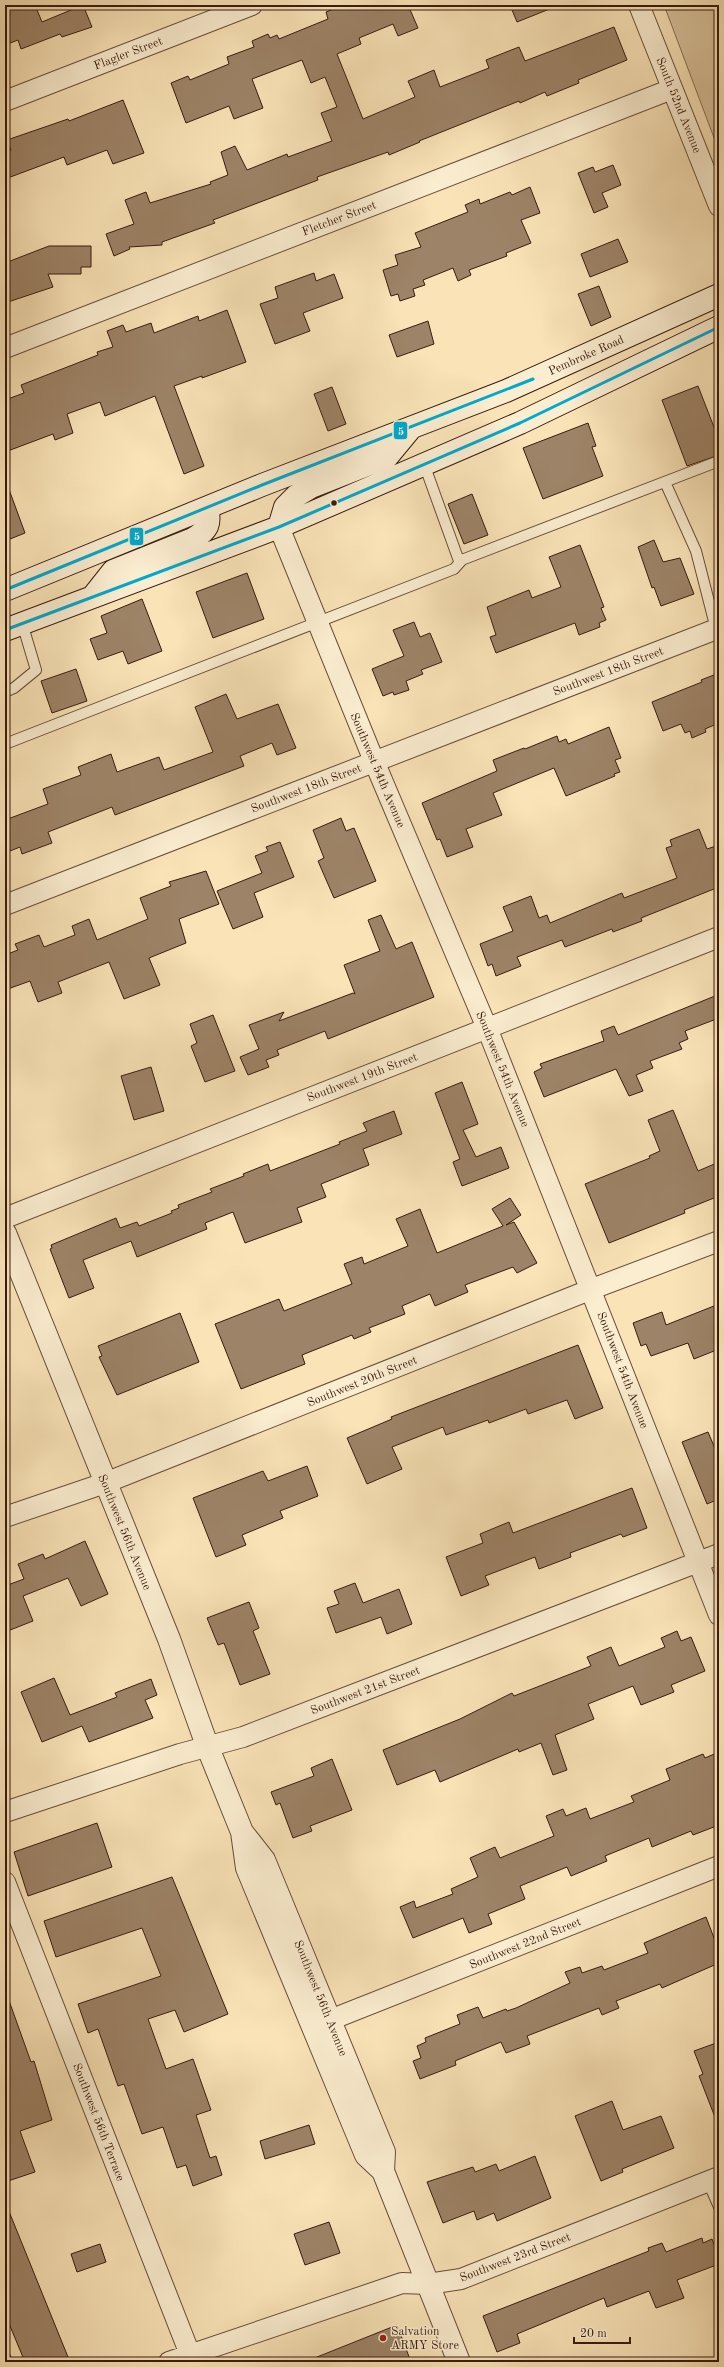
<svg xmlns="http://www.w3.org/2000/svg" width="724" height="2367" font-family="'Old Standard TT',serif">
<rect width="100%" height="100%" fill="#f9e3b7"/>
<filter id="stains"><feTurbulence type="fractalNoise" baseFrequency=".005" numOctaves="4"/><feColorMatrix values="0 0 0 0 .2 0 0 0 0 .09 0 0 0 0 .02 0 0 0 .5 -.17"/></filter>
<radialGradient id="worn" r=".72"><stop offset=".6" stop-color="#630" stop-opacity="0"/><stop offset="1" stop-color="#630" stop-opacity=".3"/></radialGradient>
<path fill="#d8c19b" stroke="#886e56" d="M 664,5 L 719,5 L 719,151 Z"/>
<path fill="#9d8367" stroke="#391b10" d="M 5,5 L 35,5 L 42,22 L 83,5 L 92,27 L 62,37 L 60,34 L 21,49 L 18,40 L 5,45 Z
M 343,5 L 408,5 L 418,28 L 398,36 L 393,24 L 359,38 L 361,44 L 337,54 L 363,119 L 415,97 L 408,81 L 434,70 L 440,87 L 489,68 L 486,60 L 519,47 L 525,61 L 614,27 L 627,60 L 578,80 L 579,83 L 547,96 L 545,92 L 520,103 L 519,101 L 419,141 L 420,142 L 389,155 L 388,152 L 317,177 L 318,180 L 213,220 L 215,223 L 162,242 L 162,245 L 129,247 L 130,249 L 114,256 L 106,234 L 134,224 L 125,200 L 146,192 L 150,203 L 211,184 L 210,182 L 228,175 L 221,152 L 235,146 L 247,170 L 287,154 L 288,157 L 332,141 L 321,113 L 337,107 L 325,77 L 311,83 L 302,60 L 252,79 L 263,108 L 234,119 L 229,106 L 186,123 L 171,83 L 188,76 L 190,80 L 229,64 L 227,57 L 254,47 L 252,41 L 268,34 L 270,38 L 277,35 L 279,39 L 328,19 L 326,12 Z
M 510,5 L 557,5 L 557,6 L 517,22 Z
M 123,100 L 144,153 L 113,164 L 107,150 L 67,165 L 64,157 L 5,179 L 5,152 L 11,150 L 7,140 L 68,119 L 69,121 Z
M 613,165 L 621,185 L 602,193 L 608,207 L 594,213 L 578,173 L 593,167 L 595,172 Z
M 530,187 L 540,213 L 521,220 L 531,243 L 506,253 L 507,256 L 469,270 L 471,275 L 458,281 L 453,268 L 423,280 L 425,285 L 413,289 L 415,296 L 400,301 L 398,294 L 391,296 L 383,270 L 398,265 L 395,255 L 421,247 L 415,233 L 468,212 L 465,205 L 479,199 L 480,204 L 510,192 L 512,195 Z
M 618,239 L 628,262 L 590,277 L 581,254 Z
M 49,246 L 91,246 L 91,267 L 81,267 L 81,274 L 48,274 L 53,287 L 5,303 L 5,263 Z
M 314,273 L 316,281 L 334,274 L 343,298 L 303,313 L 310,331 L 275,344 L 260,304 L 278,298 L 275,287 Z
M 599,286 L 611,317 L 591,326 L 578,294 Z
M 227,310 L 246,362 L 202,378 L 202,376 L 174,386 L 204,466 L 184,474 L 155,396 L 105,416 L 100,402 L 67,414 L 73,433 L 55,440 L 53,434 L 5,452 L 5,400 L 24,393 L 21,385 L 98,355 L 97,352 L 113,347 L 107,331 L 123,325 L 126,332 L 151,323 L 154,333 L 198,316 L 199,321 Z
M 428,321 L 434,344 L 397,357 L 389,335 Z
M 698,386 L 719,440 L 719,455 L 687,466 L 662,400 Z
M 332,387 L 346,424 L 328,431 L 314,394 Z
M 588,423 L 596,446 L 592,447 L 603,476 L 543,499 L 523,448 Z
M 7,484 L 25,533 L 5,541 L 5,485 Z
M 472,494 L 488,535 L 464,544 L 448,504 Z
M 654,540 L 663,562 L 680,558 L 694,594 L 661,606 L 654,587 L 652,588 L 638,547 Z
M 580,545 L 604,607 L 601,608 L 606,620 L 599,623 L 600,627 L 579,635 L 575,623 L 496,653 L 490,637 L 496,635 L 487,607 L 529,590 L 532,598 L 561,587 L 549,557 Z
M 247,573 L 264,619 L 213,638 L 196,592 Z
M 142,599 L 162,651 L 128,664 L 123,651 L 98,660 L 90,639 L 107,633 L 101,616 Z
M 414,622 L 420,637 L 430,633 L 442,662 L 421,670 L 423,674 L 406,681 L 409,690 L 394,695 L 393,692 L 383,696 L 372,669 L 404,656 L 393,630 Z
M 76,669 L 87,701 L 52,713 L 41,681 Z
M 719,673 L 719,723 L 705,729 L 706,732 L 692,738 L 690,731 L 685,733 L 681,724 L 663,731 L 652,702 L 702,682 L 701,680 Z
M 226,694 L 237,719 L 278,704 L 296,748 L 277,755 L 272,743 L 240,756 L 244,766 L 115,815 L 112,807 L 48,832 L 52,843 L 22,854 L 20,847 L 5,853 L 5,820 L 48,804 L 43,789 L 81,775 L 78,767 L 111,754 L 117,772 L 159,757 L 164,770 L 213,752 L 195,707 Z
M 609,727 L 621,758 L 615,760 L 620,772 L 614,774 L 615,776 L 566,796 L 554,768 L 493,793 L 502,815 L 466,829 L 473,847 L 447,857 L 440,839 L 437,840 L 422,803 L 497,771 L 493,760 L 524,748 L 525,749 L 557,736 L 559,742 L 566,739 L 568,744 Z
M 341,818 L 346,831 L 354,828 L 376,881 L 334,898 L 318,861 L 324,858 L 313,830 Z
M 699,829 L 707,849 L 719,845 L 719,887 L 641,918 L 642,921 L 613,932 L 612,929 L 565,947 L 562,940 L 517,957 L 521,966 L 496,976 L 492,964 L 488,966 L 480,944 L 513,931 L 503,907 L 531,896 L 539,918 L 547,915 L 550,923 L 622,893 L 624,898 L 677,878 L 666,848 L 672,846 L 670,840 Z
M 280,842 L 294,877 L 254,893 L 263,917 L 233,929 L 217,891 L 262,873 L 255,856 L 268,851 L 266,847 Z
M 206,871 L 219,904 L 179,919 L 186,943 L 149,958 L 160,985 L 124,999 L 109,962 L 58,982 L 62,993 L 38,1002 L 30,981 L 5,990 L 5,955 L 18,950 L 15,944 L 39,935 L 44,947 L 75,935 L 72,926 L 89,919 L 97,940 L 148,919 L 140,898 L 171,886 L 169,882 Z
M 381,915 L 396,949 L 412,942 L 434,997 L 328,1039 L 325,1031 L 277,1050 L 279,1055 L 266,1060 L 269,1067 L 248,1075 L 240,1057 L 259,1049 L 249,1025 L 284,1012 L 279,1021 L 353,993 L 355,994 L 344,965 L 380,951 L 368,920 Z
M 715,996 L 719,1006 L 719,1018 L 685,1031 L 688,1039 L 679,1043 L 682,1049 L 650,1061 L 653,1068 L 636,1075 L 643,1091 L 629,1096 L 616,1069 L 544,1097 L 534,1072 L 542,1068 L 540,1064 L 604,1041 L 601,1031 L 614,1026 L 618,1035 Z
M 213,1015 L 235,1071 L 205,1082 L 191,1046 L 197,1043 L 190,1024 Z
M 151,1067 L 164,1111 L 134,1120 L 121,1076 Z
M 462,1082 L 478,1124 L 463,1130 L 476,1157 L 501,1147 L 509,1168 L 462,1186 L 453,1162 L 460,1159 L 435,1093 Z
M 673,1110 L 698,1171 L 719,1162 L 719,1196 L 684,1210 L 685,1213 L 609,1243 L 585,1184 L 650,1158 L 649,1156 L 660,1151 L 648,1120 Z
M 394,1111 L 402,1134 L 363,1149 L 369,1165 L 321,1184 L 326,1197 L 297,1208 L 302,1222 L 245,1243 L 233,1212 L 205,1223 L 207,1229 L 137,1257 L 131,1241 L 83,1260 L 94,1288 L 69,1298 L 50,1249 L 52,1248 L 51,1245 L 116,1218 L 120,1228 L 137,1222 L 139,1226 L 172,1213 L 171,1211 L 179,1208 L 178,1205 L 212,1192 L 210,1189 L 244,1176 L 243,1174 L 268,1164 L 270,1171 L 340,1144 L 339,1142 L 367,1131 L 363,1123 Z
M 510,1198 L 521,1215 L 506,1225 L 514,1222 L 537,1263 L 517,1273 L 513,1267 L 465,1285 L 468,1292 L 435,1306 L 430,1294 L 402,1306 L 405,1314 L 369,1328 L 371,1332 L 354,1339 L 352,1335 L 302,1355 L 305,1364 L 241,1389 L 215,1324 L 279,1299 L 284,1311 L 352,1284 L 344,1264 L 362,1257 L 364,1264 L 408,1246 L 396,1219 L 420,1209 L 437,1253 L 503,1226 L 492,1209 Z
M 719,1304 L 719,1349 L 694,1359 L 688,1343 L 651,1356 L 646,1344 L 641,1346 L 633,1323 L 662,1312 L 666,1325 Z
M 180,1313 L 199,1362 L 117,1395 L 99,1357 L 102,1356 L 98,1346 Z
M 578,1345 L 603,1408 L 575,1419 L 567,1400 L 528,1414 L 526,1409 L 489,1423 L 488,1420 L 446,1435 L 443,1427 L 392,1447 L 402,1469 L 367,1484 L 347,1438 L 392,1419 L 391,1417 Z
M 708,1432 L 719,1458 L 719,1499 L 707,1504 L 682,1442 Z
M 307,1466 L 318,1496 L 280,1511 L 283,1518 L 242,1535 L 246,1545 L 216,1557 L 193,1498 L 263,1471 L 268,1481 Z
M 632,1488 L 647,1528 L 623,1537 L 621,1534 L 570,1553 L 571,1557 L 539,1569 L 535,1557 L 485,1576 L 489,1585 L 461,1596 L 446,1557 L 483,1543 L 480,1534 L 509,1522 L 513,1533 Z
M 85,1541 L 108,1594 L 81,1606 L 68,1578 L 23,1596 L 33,1621 L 5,1632 L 5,1586 L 24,1579 L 18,1564 L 43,1554 L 45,1559 Z
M 355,1583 L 363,1603 L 399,1589 L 412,1624 L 387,1634 L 381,1617 L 336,1633 L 327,1608 L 339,1604 L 334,1591 Z
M 249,1602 L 259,1628 L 253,1631 L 270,1674 L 240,1685 L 224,1643 L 218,1645 L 207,1618 Z
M 677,1631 L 681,1641 L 691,1637 L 705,1671 L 671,1685 L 674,1692 L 641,1705 L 633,1686 L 588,1704 L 594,1719 L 555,1735 L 567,1770 L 553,1775 L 541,1743 L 519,1752 L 518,1749 L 440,1782 L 435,1770 L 397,1785 L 383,1750 L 460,1719 L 512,1693 L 514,1696 L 591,1666 L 587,1657 L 611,1647 L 619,1666 L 665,1647 L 661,1638 Z
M 54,1678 L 70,1715 L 117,1697 L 115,1693 L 151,1679 L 157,1695 L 145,1700 L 153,1718 L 89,1742 L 82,1726 L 42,1742 L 21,1692 Z
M 719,1752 L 719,1825 L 693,1835 L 691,1831 L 652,1847 L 649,1838 L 605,1856 L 607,1861 L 571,1876 L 567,1867 L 520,1886 L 525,1899 L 488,1914 L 492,1924 L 469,1933 L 463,1918 L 413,1938 L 400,1907 L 414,1901 L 416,1908 L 453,1894 L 451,1889 L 478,1877 L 470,1858 L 495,1847 L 500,1858 L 554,1836 L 546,1816 L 563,1809 L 566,1816 L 586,1808 L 590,1819 L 634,1802 L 631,1796 L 670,1780 L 666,1769 L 703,1754 L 705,1758 Z
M 332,1759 L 352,1810 L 310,1826 L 312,1831 L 293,1838 L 280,1803 L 276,1805 L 271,1792 L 314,1776 L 311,1768 Z
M 97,1823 L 112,1867 L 28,1896 L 14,1852 Z
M 172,1877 L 228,2014 L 184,2032 L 175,2010 L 148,2019 L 166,2069 L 193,2059 L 211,2110 L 196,2115 L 210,2158 L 216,2156 L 222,2175 L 193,2186 L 186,2165 L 177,2168 L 163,2127 L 142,2134 L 124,2084 L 118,2086 L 98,2029 L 88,2033 L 78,2004 L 161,1976 L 142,1928 L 56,1957 L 44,1921 Z
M 706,1917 L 719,1951 L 719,1963 L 662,1988 L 660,1984 L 616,2001 L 619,2008 L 602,2015 L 599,2008 L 527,2036 L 530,2044 L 506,2053 L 501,2042 L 455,2061 L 456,2065 L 420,2079 L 413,2061 L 421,2058 L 417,2046 L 426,2042 L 425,2038 L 460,2024 L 457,2015 L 478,2007 L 483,2018 L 506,2009 L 507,2011 L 516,2008 L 570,1983 L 565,1972 L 580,1967 L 582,1973 L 602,1966 L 604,1970 L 648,1953 L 644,1943 Z
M 5,1995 L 7,1995 L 31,2062 L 34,2061 L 52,2120 L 20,2131 L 35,2172 L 5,2182 Z
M 719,2042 L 719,2125 L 718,2125 L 699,2076 L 703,2074 L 694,2051 Z
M 612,2101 L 623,2130 L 661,2116 L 674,2148 L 622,2169 L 623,2172 L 601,2181 L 575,2116 Z
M 309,2125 L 315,2144 L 265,2159 L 260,2141 Z
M 535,2156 L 551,2198 L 497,2221 L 494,2213 L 477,2220 L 474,2211 L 443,2223 L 427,2182 L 473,2167 L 475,2172 L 496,2164 L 499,2171 Z
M 6,2204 L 70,2362 L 25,2362 L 5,2314 Z
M 329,2222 L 340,2253 L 305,2265 L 294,2234 Z
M 702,2238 L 703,2243 L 712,2239 L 719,2257 L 719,2264 L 677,2280 L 684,2298 L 656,2308 L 649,2291 L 607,2307 L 604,2298 L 517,2334 L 520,2343 L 497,2352 L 483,2316 L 649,2251 L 648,2248 L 662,2243 L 666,2252 Z
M 100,2244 L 106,2262 L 77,2272 L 71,2254 Z
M 397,2325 L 411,2362 L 307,2362 L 307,2361 Z"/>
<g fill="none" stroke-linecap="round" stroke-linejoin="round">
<g stroke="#694d3a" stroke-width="12">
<path id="service" d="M 424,464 L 459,561 L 719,461
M 665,482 L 696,551 L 716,629
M 5,692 L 14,688 L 36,670 L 22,623
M 5,744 L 454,569 L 463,559
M 708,2182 L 719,2207
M 5,2357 L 7,2362"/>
</g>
<g stroke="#694d3a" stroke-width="22">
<path id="minor" d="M 639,5 L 719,206
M 5,101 L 252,5
M 5,348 L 672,89
M 279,527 L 374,761 L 487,1028 L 719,1615
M 5,905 L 719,628
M 5,1218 L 719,937
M 5,1517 L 105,1483 L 592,1289 L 719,1241
M 5,1812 L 180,1754 L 243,1737 L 719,1554
M 5,1882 L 193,2362
M 330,2020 L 719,1866
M 169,2362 L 402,2283 L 428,2284 L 461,2279 L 719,2177"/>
</g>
<g stroke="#694d3a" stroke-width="24">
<path id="tertiary" d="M 5,1233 L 169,1639 L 208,1748 L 242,1832 L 247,1868 L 366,2155 L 383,2171 L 459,2362
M 242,1832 L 264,1860 L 384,2152 L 383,2171"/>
</g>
<g stroke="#391b10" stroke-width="24">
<path id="secondary" d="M 279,527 L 285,507 L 296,496 L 311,487 L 387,457 L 411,428
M 5,590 L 262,485 L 506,391 L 719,295
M 94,595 L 113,571 L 193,539 C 208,530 211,524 207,508
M 5,630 L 279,527 L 520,423 L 719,327"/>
</g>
<use href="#service" stroke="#fbedd0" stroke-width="10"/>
<use href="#minor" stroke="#fbedd0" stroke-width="20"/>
<use href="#tertiary" stroke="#fbedd0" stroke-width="22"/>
<use href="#secondary" stroke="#fbedd0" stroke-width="22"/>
<g stroke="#fbedd0" stroke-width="6">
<path id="bus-1" d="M 5,590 L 262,485 L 533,379
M 5,630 L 279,527 L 520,423 L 719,327"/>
</g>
<use href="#bus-1" stroke="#00a9ce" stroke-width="3"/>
</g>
<circle fill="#391b10" stroke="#fbedd0" stroke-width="1.5" cx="334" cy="503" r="3.5"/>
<circle fill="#8f2418" stroke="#fbedd0" stroke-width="1.5" cx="383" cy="2338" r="4"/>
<g text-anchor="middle" stroke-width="3" stroke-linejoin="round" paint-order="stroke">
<g font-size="12" fill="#391b10" stroke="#fbedd0">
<text transform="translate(128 53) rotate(-21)" y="4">Flagler Street</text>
<text transform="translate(679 105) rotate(68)" y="4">South 52nd Avenue</text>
<text transform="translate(339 218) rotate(-21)" y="4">Fletcher Street</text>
<text transform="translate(586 355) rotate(-24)" y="4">Pembroke Road</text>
<text transform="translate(608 671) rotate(-21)" y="4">Southwest 18th Street</text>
<text transform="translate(378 770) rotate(67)" y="4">Southwest 54th Avenue</text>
<text transform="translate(306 788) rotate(-21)" y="4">Southwest 18th Street</text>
<text transform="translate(503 1069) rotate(68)" y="4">Southwest 54th Avenue</text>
<text transform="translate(362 1077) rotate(-21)" y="4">Southwest 19th Street</text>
<text transform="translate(623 1370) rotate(69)" y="4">Southwest 54th Avenue</text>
<text transform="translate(362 1381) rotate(-22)" y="4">Southwest 20th Street</text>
<text transform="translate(125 1532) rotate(68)" y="4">Southwest 56th Avenue</text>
<text transform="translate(365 1690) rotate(-21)" y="4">Southwest 21st Street</text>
<text transform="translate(525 1943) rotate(-22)" y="4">Southwest 22nd Street</text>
<text transform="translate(321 1998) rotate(68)" y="4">Southwest 56th Avenue</text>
<text transform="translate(99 2122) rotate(69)" y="4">Southwest 56th Terrace</text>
<text transform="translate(515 2257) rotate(-21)" y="4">Southwest 23rd Street</text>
</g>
<g font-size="12" fill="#391b10" stroke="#fbedd0" text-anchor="start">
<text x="391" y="2335">Salvation<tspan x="391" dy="14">ARMY Store</tspan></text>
</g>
</g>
<g stroke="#fbedd0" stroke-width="1.5">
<rect x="393" y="421" width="15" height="19" rx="4" fill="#00a9ce"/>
<rect x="129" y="527" width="15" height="19" rx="4" fill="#00a9ce"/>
</g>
<g font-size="11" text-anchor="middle" font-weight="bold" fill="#fff">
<text x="401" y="435">5</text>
<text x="137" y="540">5</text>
</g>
<rect width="724" height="2367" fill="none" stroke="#f9e3b7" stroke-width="20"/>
<rect x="6" y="6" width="712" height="2355" fill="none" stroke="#391b10" stroke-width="2"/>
<rect x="10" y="10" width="704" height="2347" fill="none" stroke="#391b10"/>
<path d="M574 2337v6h56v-6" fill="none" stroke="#391b10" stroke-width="2"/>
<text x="580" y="2337" font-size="12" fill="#391b10" stroke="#fbedd0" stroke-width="3" paint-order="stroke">20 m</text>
<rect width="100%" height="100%" filter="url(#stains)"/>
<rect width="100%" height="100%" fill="url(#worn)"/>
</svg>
